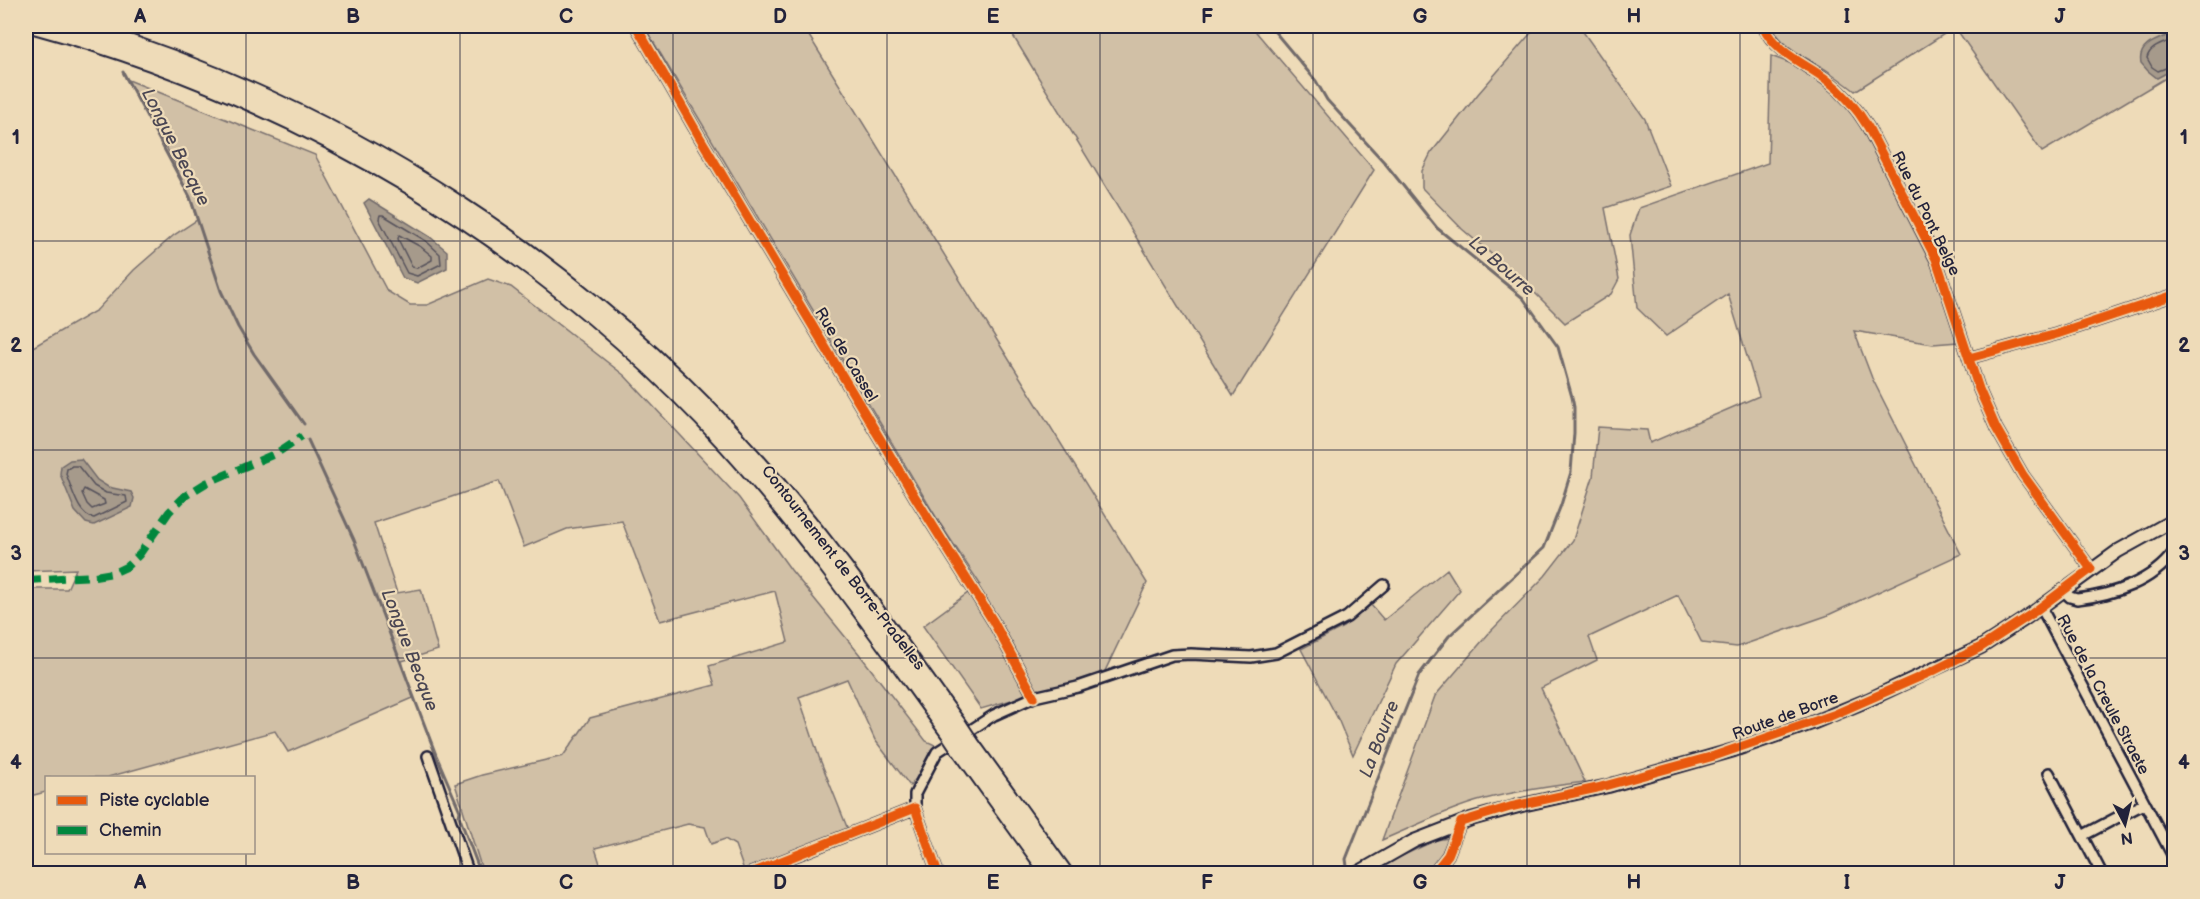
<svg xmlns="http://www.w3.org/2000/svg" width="2200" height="899" font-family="'Balsamiq Sans',sans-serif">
<rect width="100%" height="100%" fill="#eedbb8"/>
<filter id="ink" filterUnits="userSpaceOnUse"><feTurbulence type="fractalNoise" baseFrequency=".0167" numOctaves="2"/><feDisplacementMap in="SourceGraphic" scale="12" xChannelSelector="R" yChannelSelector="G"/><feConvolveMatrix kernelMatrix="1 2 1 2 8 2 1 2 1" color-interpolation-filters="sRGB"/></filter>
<g filter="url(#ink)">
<path fill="#d1c0a6" stroke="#7a7170" stroke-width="1.5" d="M 644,26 L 803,26 L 1147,583 L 1104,673 L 981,709 L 923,626 L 980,584 L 939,522 Z
M 1007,26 L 1251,26 L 1374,170 L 1233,396 Z
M 1537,26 L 1579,26 L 1645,119 L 1671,186 L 1605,208 L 1619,279 L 1611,294 L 1565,323 L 1523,281 L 1462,229 L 1422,188 L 1422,171 L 1431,153 L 1478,94 Z
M 1772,26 L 2174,26 L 2174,73 L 2042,152 L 1955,27 L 1855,91 C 1846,84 1837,77 1828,71 C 1808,58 1782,48 1772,26 Z
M 1771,56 L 1805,69 L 1838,96 L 1855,116 L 1932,266 L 1958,342 L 1933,344 L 1854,331 L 1872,378 L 1961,554 L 1826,616 L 1737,647 L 1702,643 L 1678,595 L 1589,637 L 1597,660 L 1541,688 L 1585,782 C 1551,786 1518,791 1485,799 C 1450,808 1416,826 1382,840 L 1435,696 L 1490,632 L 1545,576 L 1573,540 L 1593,477 L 1598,427 L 1647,430 L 1650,443 L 1759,396 L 1728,294 L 1666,336 L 1637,308 L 1630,235 L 1639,208 L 1768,163 Z
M 126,79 L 315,155 L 387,291 L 410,305 L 427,305 L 488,279 L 511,287 L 625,376 L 739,498 L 791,570 L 860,655 L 926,741 L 935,745 C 925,757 920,777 910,786 L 875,740 L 847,679 L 799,697 L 819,757 L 849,832 L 745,873 L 735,845 L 725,839 L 711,844 L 705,827 L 688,824 L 595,848 L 603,873 L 483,873 L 455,784 L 482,775 L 563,756 L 590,718 L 715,685 L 709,666 L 788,642 L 775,591 L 660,621 L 622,521 L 567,529 L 524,547 L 499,481 L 374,523 L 397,593 L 421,589 L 438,650 L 402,661 L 413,698 L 288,752 L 275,731 L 108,777 L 46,778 L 46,792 L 26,797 L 26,589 L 67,589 L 76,569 L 26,571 L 26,351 L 97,310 L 134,270 L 174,235 L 197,220 C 182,170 154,123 126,79 Z
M 1447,569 L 1460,590 L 1396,664 L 1353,755 L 1338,719 L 1301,649 L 1343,627 L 1371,605 L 1384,620 Z
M 1449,838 L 1436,865 L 1427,873 L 1363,874 L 1436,840 Z"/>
<path fill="#a69a8b" stroke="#716a6b" stroke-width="1.5" d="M 2174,33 L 2174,69 L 2157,78 L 2148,71 L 2141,63 C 2137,43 2161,39 2174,33 Z
M 369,199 L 429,236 L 447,251 L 447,268 L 417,283 L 403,278 L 364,203 Z
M 81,459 L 97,480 L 108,487 L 131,492 L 134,498 L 132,507 L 94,525 L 86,523 L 75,511 L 60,474 L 61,466 L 70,460 Z"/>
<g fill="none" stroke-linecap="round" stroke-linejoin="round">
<path stroke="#57525b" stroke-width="1.5" d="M 2174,39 C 2164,44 2150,46 2147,58 L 2152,67 L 2158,71 L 2174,65
M 380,215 L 383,215 L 426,241 L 440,254 L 441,264 L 417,276 L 407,273 L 379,219 Z
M 399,235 L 421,247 L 432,256 L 432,260 L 417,268 L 412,267 L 398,239 Z
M 72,466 L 78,466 L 94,486 L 106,493 L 126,496 L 127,502 L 94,518 C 78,516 72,488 66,474 L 67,469 Z
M 84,489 L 104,500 L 105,504 L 92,509 L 87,504 L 82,493 Z"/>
<path stroke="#716a6b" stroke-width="3" d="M 1270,26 L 1316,81 L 1327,100 L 1384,162 L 1437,228 L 1523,298 L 1558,347 L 1572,397 L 1574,407 L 1574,433 L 1571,472 L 1561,505 L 1544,548 L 1449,636 L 1419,675 L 1346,859 L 1348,874
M 123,72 L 190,197 L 221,291 L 238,327 L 254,354 L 304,424
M 308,440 L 354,540 L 436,755 L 460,811 L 459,816 L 481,874"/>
<g stroke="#22223b" stroke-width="14">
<path id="minor" d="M 636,26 L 699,136 L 915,497 L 993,621 L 1034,697
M 1763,26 C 1776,53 1804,63 1827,80 C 1844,93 1857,109 1868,127 L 1936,259 L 1979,389 L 1996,428 L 2023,475 L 2091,569
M 1969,358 L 2057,334 L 2174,295
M 2063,590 L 2070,597 L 2077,599 C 2113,595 2152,582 2174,552
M 2041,607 L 2174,858
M 428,756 L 469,874
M 2049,773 L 2102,874
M 2082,836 L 2145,803
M 749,874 L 915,808
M 938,874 L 915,808 L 915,794 L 937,752 L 994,715 L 1034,697 L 1078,687 L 1172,655 L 1191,654 L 1251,657 L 1276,653 L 1347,617 L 1384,585
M 1433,874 L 1448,855 L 1461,822"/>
</g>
<g stroke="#22223b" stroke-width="16">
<path id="major" d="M 1356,874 L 1414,841 L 1471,819 L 1522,805 L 1608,786 L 1734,750 L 1812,723 L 1868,700 L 1981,647 L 2023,620 L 2118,551 L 2174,520"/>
</g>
<g stroke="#22223b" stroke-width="18">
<path id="highway" d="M 34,26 C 298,98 542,243 727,446 C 809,536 878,636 949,734
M 80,26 C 349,109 582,260 768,473 C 838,552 898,641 960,726
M 970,741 L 1066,874
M 959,749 L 1049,874"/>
</g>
<use href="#minor" stroke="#eedbb8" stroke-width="9"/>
<use href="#major" stroke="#eedbb8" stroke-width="12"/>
<use href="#highway" stroke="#eedbb8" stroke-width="14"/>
<g stroke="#22223b" stroke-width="18" stroke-linecap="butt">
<path id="highway-bridge" d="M 960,726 L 970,741
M 949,734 L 959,749"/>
</g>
<use href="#highway-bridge" stroke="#eedbb8" stroke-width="14"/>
<path stroke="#00873e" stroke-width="8" stroke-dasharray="15 8" stroke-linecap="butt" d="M 26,580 L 95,576 L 113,573 L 126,567 L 139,555 L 169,512 L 185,496 L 206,483 L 277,453 L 302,436"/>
<g stroke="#eedbb8" stroke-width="13">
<path id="cycleway" d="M 636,26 L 699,136 L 915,497 L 993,621 L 1034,697
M 1969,358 L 2057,334 L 2174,295
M 749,874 L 915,808 L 938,874
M 1433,874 L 1448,855 L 1461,822 L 1510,807 L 1597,788 L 1714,756 L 1833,715 L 1931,672 L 1981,647 L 2030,615 L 2091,569 L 2023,475 L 1996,428 L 1979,389 L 1936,259 L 1868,127 C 1857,109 1844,93 1827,80 C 1804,63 1776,53 1763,26"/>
</g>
<use href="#cycleway" stroke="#e8590c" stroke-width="9"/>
</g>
</g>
<path fill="none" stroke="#22223b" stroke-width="1.5" stroke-opacity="0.55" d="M 246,26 L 246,778M 460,26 L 460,874M 673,26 L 673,874M 887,26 L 887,874M 1100,26 L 1100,874M 1313,26 L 1313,874M 1527,26 L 1527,874M 1740,26 L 1740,874M 1954,26 L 1954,874M 26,241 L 2174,241M 26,450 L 2174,450M 26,658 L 2174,658M 246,852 L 246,874"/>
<g text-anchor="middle" stroke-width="4.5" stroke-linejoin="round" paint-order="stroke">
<g font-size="16" fill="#22223b" stroke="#eedbb8">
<text transform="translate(1927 213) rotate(64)" y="6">Rue du Pont Belge</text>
<text transform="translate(847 354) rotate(59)" y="6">Rue de Cassel</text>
<text transform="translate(844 567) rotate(52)" y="6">Contournement de Borre-Pradelles</text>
<text transform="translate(2104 694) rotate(62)" y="6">Rue de la Creule Straete</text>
<text transform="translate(1785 715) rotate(-20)" y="6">Route de Borre</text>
</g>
<g font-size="18" font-style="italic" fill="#4a4653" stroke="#eedbb8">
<text transform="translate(176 147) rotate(63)" y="6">Longue Becque</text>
<text transform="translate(1502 266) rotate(41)" y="6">La Bourre</text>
<text transform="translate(410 650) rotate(69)" y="6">Longue Becque</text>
<text transform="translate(1379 739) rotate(-69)" y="6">La Bourre</text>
</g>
</g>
<rect width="2200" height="899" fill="none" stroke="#eedbb8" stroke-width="66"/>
<rect x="45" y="776" width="210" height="78" fill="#eedbb8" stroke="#9c9186" stroke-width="1.5"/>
<rect x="57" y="796" width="30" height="9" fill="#e8590c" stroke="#9c9186" stroke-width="1.5"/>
<text x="99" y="806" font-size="18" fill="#22223b">Piste cyclable</text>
<rect x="57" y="826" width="30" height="9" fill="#00873e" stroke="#9c9186" stroke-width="1.5"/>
<text x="99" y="836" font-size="18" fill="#22223b">Chemin</text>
<g transform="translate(2125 824) rotate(173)" stroke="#eedbb8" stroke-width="4.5" paint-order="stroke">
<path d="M0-4.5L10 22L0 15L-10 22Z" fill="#22223b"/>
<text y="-9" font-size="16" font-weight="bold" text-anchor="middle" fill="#22223b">N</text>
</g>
<rect x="33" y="33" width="2134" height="833" fill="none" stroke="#22223b" stroke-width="2"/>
<g font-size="20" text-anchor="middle" font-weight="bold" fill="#22223b">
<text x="140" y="23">A</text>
<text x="353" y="23">B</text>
<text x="566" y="23">C</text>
<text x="780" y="23">D</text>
<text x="993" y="23">E</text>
<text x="1207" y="23">F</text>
<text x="1420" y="23">G</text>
<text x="1634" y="23">H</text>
<text x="1847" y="23">I</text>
<text x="2060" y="23">J</text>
<text x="16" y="144">1</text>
<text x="2184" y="144">1</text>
<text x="16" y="352">2</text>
<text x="2184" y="352">2</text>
<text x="16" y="560">3</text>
<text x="2184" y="560">3</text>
<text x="16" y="769">4</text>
<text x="2184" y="769">4</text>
<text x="140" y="889">A</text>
<text x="353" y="889">B</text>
<text x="566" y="889">C</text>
<text x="780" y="889">D</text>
<text x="993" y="889">E</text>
<text x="1207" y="889">F</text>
<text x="1420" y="889">G</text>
<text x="1634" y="889">H</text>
<text x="1847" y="889">I</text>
<text x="2060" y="889">J</text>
</g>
</svg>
